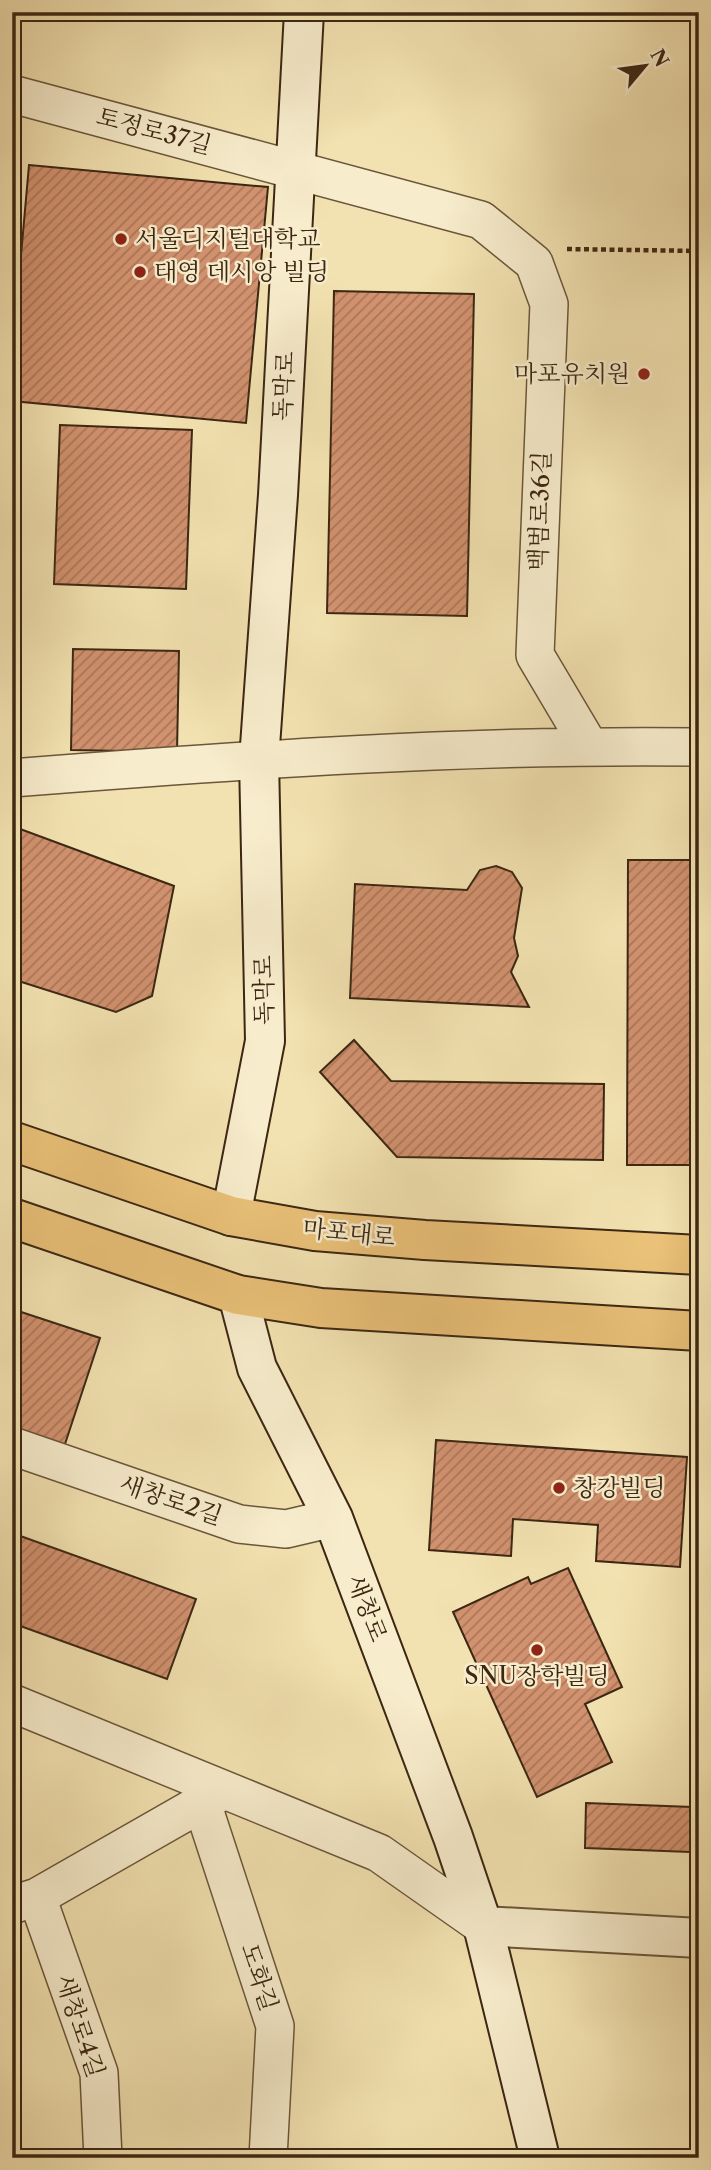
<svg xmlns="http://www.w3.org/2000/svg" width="711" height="2170" font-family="'Libre Caslon Text','Noto Serif KR',serif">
<defs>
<pattern id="building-hatch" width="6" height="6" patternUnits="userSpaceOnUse" patternTransform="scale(1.75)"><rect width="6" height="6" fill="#d2926f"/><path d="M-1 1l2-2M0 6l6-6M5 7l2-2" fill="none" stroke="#ac775a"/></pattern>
</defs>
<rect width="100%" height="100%" fill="#f3e2b1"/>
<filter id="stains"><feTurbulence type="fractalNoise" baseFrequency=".00286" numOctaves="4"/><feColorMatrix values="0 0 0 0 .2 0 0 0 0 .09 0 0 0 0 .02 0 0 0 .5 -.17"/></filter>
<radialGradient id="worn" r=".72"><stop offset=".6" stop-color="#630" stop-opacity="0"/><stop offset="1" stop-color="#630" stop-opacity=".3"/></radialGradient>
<path fill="url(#building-hatch)" stroke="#3c2713" stroke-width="2" d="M 29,165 L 268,187 L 246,423 L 12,401 L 12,357 Z
M 334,291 L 474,294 L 467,616 L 327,613 Z
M 60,425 L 192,430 L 186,589 L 54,584 Z
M 73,649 L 179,651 L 177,752 L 71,750 Z
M 12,826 L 174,886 L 152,996 L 116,1012 L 12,979 Z
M 628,860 L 699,860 L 699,1165 L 627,1165 Z
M 496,866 L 512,872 L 522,888 L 514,938 L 518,956 L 511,972 L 529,1007 L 350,998 L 355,884 L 467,890 L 480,870 Z
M 354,1040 L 391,1081 L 604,1084 L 603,1160 L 397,1157 L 320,1072 Z
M 12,1309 L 100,1338 L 64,1447 L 12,1430 Z
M 436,1440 L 687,1457 L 680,1567 L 596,1561 L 598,1525 L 513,1519 L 511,1556 L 429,1550 Z
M 12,1533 L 196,1599 L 167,1679 L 12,1623 Z
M 568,1568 L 622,1687 L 585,1704 L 612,1762 L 537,1797 L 453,1612 L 528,1577 L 531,1584 Z
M 586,1803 L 692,1807 L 690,1852 L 585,1848 Z"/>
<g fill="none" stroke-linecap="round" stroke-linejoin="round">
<g stroke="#6a563a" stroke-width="40">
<path id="minor" d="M 12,94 L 481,220 L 534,263 L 549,304 L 535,655 L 589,746
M 12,778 C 240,760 470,744 699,747
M 12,1446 L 239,1524 L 286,1529 L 333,1518
M 12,1703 L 379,1853 L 483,1926
M 202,1803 L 275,2026 L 268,2158
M 37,1897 L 99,2073 L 103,2158
M 12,1905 L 37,1897 L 221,1792"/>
</g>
<g stroke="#6a563a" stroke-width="42">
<path id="tertiary" d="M 483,1926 L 699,1938"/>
</g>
<g stroke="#3c2713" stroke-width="42">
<path id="secondary" d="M 231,1216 L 265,1041 L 259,760 L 278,495 L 304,12
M 238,1295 L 257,1368 L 333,1518 L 453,1837 L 483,1926 L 540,2158"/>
</g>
<g stroke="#3c2713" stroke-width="42">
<path id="primary" d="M 12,1141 L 231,1216 L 315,1231 L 425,1240 L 699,1255
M 12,1218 L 238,1295 L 321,1308 L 699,1331"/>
</g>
<path stroke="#3c2713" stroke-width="4.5" stroke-dasharray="5 3.5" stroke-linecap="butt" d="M 567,249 L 699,251"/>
<use href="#minor" stroke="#f7eccc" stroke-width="37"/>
<use href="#tertiary" stroke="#f7eccc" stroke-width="38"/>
<use href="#secondary" stroke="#f7eccc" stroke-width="38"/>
<use href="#primary" stroke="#eac178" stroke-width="38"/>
</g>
<g fill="#8f2418" stroke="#f7eccc" stroke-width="2.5">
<circle cx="121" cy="239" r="7"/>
<circle cx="140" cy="272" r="7"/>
<circle cx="644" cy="374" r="7"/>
<circle cx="559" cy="1488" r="7"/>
<circle cx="537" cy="1650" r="7"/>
</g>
<g text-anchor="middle" stroke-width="5" stroke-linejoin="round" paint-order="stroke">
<g font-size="24" fill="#3c2713" stroke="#f7eccc">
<text transform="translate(154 131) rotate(15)" y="8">토정로37길</text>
<text transform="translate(284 386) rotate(-87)" y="8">독막로</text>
<text transform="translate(540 511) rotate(-88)" y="8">백범로36길</text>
<text transform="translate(264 990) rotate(-91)" y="8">독막로</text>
<text transform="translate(349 1233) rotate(6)" y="8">마포대로</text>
<text transform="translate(171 1500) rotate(19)" y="8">새창로2길</text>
<text transform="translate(367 1608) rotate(69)" y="8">새창로</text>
<text transform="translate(259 1977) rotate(72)" y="8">도화길</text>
<text transform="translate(80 2026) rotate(72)" y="8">새창로4길</text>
</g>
<g font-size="24" fill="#3c2713" stroke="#f7eccc" text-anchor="start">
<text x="135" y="247">서울디지털대학교</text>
<text x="154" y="280">태영 데시앙 빌딩</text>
<text x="630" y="382" text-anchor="end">마포유치원</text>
<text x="573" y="1496">창강빌딩</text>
<text x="537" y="1684" text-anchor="middle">SNU장학빌딩</text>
</g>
</g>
<rect width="711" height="2170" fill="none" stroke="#f3e2b1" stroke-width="42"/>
<rect x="14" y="14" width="683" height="2142" fill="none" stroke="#3c2713" stroke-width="3.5"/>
<rect x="21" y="21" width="669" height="2128" fill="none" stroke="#3c2713" stroke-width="2"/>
<g transform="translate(645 66) rotate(61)" stroke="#f7eccc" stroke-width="5" paint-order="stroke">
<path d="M0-5L12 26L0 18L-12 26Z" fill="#3c2713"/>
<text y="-10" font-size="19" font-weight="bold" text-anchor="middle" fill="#3c2713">N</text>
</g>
<rect width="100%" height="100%" filter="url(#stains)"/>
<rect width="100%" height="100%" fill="url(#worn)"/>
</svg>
